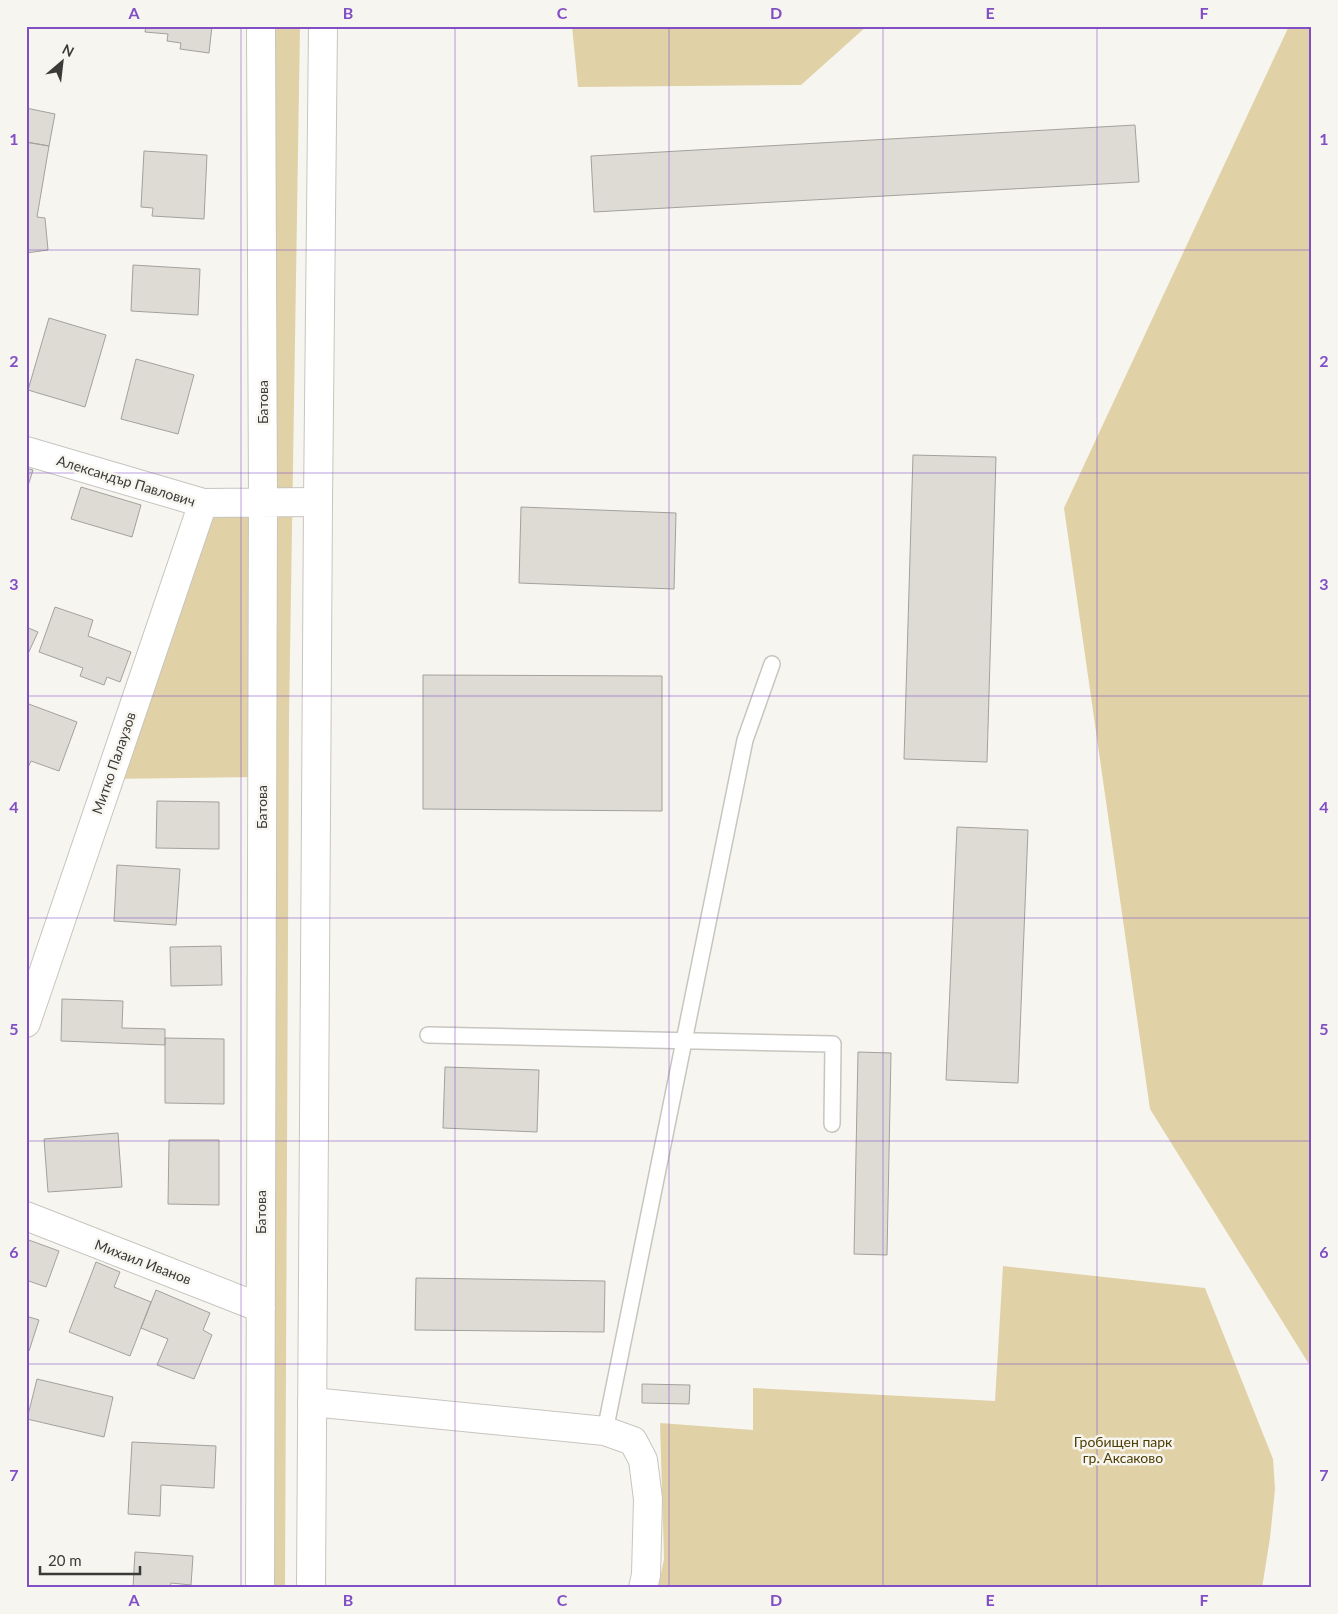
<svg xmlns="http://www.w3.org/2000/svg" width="1338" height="1614" font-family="Lato,sans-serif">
<rect width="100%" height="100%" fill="#f7f5ef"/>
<path fill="#e0d1a7" d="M 261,26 L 300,26 L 289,718 L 285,1588 L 259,1588 L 262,777 L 109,779 L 203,503 L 263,503 Z
M 572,26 L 867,26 L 801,85 L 578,87 Z
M 1289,26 L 1312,26 L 1312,1369 L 1150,1109 L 1064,508 Z
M 1003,1266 L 1205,1288 L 1273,1459 L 1275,1489 L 1270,1538 L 1262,1588 L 658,1588 L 664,1559 L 660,1423 L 753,1430 L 753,1388 L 995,1401 Z"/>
<path fill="#dddbd4" stroke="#a3a19b" d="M 146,26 L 212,26 L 209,53 L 180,49 L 181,43 L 167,41 L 168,34 L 145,32 Z
M 26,108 L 55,114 L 49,146 L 26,142 Z
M 1135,125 L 1139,182 L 594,212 L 591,156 Z
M 26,142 L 49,146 L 37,217 L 45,218 L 48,250 L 26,253 Z
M 144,151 L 207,155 L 204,219 L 152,216 L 153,208 L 141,207 Z
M 133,265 L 200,269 L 198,315 L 131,311 Z
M 49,318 L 106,335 L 85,407 L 28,390 Z
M 136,359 L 194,375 L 178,434 L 121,419 Z
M 913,455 L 996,457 L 987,762 L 904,759 Z
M 26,468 L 33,470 L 26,492 Z
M 81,487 L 141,505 L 132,537 L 71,519 Z
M 521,507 L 676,513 L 674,589 L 519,583 Z
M 55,607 L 93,620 L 88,636 L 131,652 L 120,682 L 107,677 L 104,685 L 80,676 L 83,668 L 39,652 Z
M 26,627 L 38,632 L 26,658 Z
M 423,675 L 662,676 L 662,811 L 423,809 Z
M 26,703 L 77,722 L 59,771 L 31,761 L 26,772 Z
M 157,801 L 219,802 L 219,849 L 156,848 Z
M 957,827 L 1028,830 L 1018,1083 L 946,1080 Z
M 117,865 L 180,869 L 176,925 L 114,921 Z
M 221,946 L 222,985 L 171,986 L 170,947 Z
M 62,999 L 123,1001 L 122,1028 L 165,1029 L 165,1045 L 61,1041 Z
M 165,1038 L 224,1039 L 224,1104 L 165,1103 Z
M 858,1052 L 891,1053 L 887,1255 L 854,1254 Z
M 445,1067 L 539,1070 L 537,1132 L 443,1128 Z
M 118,1133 L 122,1187 L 48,1192 L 44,1139 Z
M 169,1140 L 219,1140 L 219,1205 L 168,1204 Z
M 26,1239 L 59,1251 L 46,1287 L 26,1280 Z
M 96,1262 L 120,1272 L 114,1287 L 151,1302 L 130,1356 L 69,1332 Z
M 416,1278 L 605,1281 L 604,1332 L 415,1330 Z
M 156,1290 L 210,1313 L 203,1330 L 212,1335 L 194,1379 L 157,1365 L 168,1339 L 141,1328 Z
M 26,1316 L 39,1320 L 29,1351 L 26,1350 Z
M 37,1379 L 113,1397 L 104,1437 L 27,1419 Z
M 642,1384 L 690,1385 L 689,1404 L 642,1403 Z
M 132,1442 L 216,1446 L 214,1488 L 161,1485 L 160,1516 L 128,1514 Z
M 135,1552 L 193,1556 L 191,1585 L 171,1583 L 170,1588 L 133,1588 Z"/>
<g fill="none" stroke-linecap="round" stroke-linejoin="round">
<g stroke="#c7c5bf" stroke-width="18">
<path id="service" d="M 428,1035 L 833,1044 L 832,1124
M 605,1431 L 745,740 L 772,664"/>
</g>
<g stroke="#c7c5bf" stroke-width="30">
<path id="minor" d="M 26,451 L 203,503 L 318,502
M 26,1023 L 203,503
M 26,1216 L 261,1308
M 312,1402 L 605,1431 L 633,1441 L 643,1460 L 648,1499 L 646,1575 L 643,1588
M 260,1588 L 263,503 L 261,26"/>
</g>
<g stroke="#c7c5bf" stroke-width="30">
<path id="secondary" d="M 311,1588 L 318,502 L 323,26"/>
</g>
<use href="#service" stroke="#fff" stroke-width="15"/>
<use href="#minor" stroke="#fff" stroke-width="28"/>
<use href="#secondary" stroke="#fff" stroke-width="28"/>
</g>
<path fill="none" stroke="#814ec6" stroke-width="1" stroke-opacity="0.55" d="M 241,26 L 241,1588M 455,26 L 455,1588M 669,26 L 669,1588M 883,26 L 883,1588M 1097,26 L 1097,1588M 26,250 L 1312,250M 26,473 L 1312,473M 26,696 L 1312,696M 26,918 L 1312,918M 26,1141 L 1312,1141M 26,1364 L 1312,1364"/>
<g text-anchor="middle" stroke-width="5" stroke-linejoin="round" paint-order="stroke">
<g font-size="14" fill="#3b3a38" stroke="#f7f5ef">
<text transform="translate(263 402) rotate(-90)" y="5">Батова</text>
<text transform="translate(126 481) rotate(17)" y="5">Александър Павлович</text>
<text transform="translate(114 763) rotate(-71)" y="5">Митко Палаузов</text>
<text transform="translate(262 807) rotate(-90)" y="5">Батова</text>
<text transform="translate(261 1212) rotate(-90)" y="5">Батова</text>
<text transform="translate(143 1262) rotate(21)" y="5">Михаил Иванов</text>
</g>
<g font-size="14" fill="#4e3e03" stroke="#f7f5ef">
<text x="1123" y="1447">Гробищен парк<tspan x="1123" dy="16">гр. Аксаково</tspan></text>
</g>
</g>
<rect width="1338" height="1614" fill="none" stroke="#f7f5ef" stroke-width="55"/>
<g transform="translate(62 62) rotate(28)" stroke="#f7f5ef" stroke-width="4" paint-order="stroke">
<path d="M0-4L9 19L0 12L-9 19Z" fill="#3b3a38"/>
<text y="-8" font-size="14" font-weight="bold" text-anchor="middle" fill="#3b3a38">N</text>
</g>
<path d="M40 1566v8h100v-8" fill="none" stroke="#3b3a38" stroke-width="2.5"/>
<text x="48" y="1566" font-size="15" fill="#3b3a38" stroke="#f7f5ef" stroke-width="4" paint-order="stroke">20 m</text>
<rect x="28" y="28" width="1282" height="1558" fill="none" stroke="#814ec6" stroke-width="2"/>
<g font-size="16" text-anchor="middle" font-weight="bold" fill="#814ec6">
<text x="134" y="19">A</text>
<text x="348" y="19">B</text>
<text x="562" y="19">C</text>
<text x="776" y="19">D</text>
<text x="990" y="19">E</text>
<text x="1204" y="19">F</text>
<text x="14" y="145">1</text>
<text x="1324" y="145">1</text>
<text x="14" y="367">2</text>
<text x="1324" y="367">2</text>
<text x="14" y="590">3</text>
<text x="1324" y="590">3</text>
<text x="14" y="813">4</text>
<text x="1324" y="813">4</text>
<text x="14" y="1035">5</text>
<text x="1324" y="1035">5</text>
<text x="14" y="1258">6</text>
<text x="1324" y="1258">6</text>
<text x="14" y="1481">7</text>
<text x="1324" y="1481">7</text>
<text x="134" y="1606">A</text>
<text x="348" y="1606">B</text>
<text x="562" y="1606">C</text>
<text x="776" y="1606">D</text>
<text x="990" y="1606">E</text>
<text x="1204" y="1606">F</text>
</g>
</svg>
